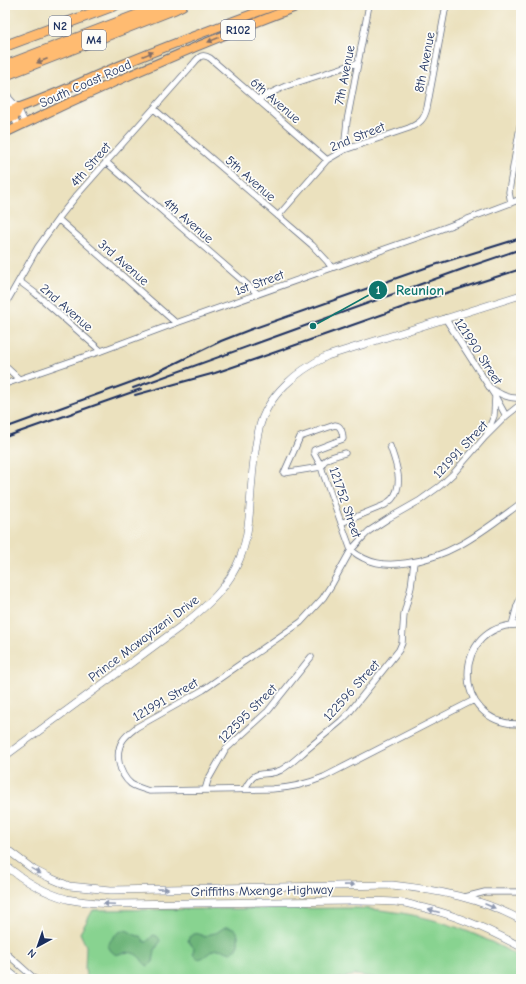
<svg xmlns="http://www.w3.org/2000/svg" width="526" height="984" font-family="'Comic Neue',sans-serif">
<rect width="100%" height="100%" fill="#fdfcf7"/>
<filter id="ink" filterUnits="userSpaceOnUse"><feTurbulence type="fractalNoise" baseFrequency=".025" numOctaves="2"/><feDisplacementMap in="SourceGraphic" scale="8" xChannelSelector="R" yChannelSelector="G"/><feConvolveMatrix kernelMatrix="1 2 1 2 8 2 1 2 1" color-interpolation-filters="sRGB"/></filter>
<filter id="wash" filterUnits="userSpaceOnUse"><feTurbulence type="fractalNoise" baseFrequency=".012" numOctaves="4" result="noise"/><feDisplacementMap in="SourceGraphic" scale="16" xChannelSelector="R" yChannelSelector="G"/><feGaussianBlur stdDeviation="0.9" result="paint"/><feColorMatrix in="noise" values="0 0 0 0 0 0 0 0 0 0 0 0 0 0 0 0 0 1.4 0 .05"/><feComposite in="paint" operator="in"/></filter>
<g filter="url(#wash)">
<rect width="100%" height="100%" fill="#ebe1be"/>
<path fill="#88d390" stroke="#528177" d="M 354,908 C 417,911 467,926 521,958 L 521,979 L 378,979 L 376,978 L 357,975 L 336,979 L 302,979 L 284,977 L 253,979 L 87,979 L 85,970 L 86,946 L 80,933 L 93,910 Z"/>
<path fill="#6eb57a" stroke="#44726c" d="M 225,927 C 226,927 232,927 233,928 C 240,931 238,941 238,947 L 230,953 C 227,952 222,949 218,949 C 210,949 206,959 197,959 L 193,954 L 194,948 L 188,941 L 189,937 C 196,932 198,933 205,937 L 210,934 L 216,933 Z
M 125,930 C 131,931 133,936 141,936 L 145,942 L 147,942 L 153,935 L 157,936 L 160,940 L 158,945 L 155,950 L 153,962 L 148,966 C 144,964 143,962 141,959 C 134,950 125,952 116,955 L 111,951 L 108,946 C 111,938 117,932 125,930 Z"/>
</g>
<g filter="url(#ink)">
<g fill="none" stroke-linecap="round" stroke-linejoin="round">
<g stroke="#646d80" stroke-width="7">
<path id="minor" d="M 5,88 L 9,98 L 11,110 L 18,127
M 9,98 L 18,108 L 25,123
M 258,99 L 286,86 L 357,63
M 154,109 L 312,245 L 327,261 L 331,267
M 344,150 L 347,121 L 369,5
M 106,162 L 258,294
M 511,203 L 509,192 L 510,185 L 521,121
M 278,216 L 327,160 L 344,150 L 409,128 C 420,123 424,120 427,108 L 446,5
M 58,219 L 176,323
M 19,281 L 35,293 L 101,351
M 5,305 L 38,247 L 58,219 L 77,195 L 194,63 C 199,57 202,53 210,58 L 327,160
M 445,318 L 495,396 L 506,416
M 5,366 L 19,379
M 5,384 L 101,351 L 176,323 L 436,231 L 521,199
M 491,388 C 501,395 509,399 521,398
M 487,433 L 494,416 L 495,397
M 345,453 C 336,456 325,457 321,466 L 323,473 L 351,550 C 368,564 385,566 406,563 C 453,557 484,530 521,503
M 284,473 L 300,437 L 335,425 C 341,425 343,433 343,439 L 314,450 L 314,453 L 321,466
M 284,473 L 321,467
M 341,523 L 385,505 C 387,503 390,501 392,499 C 405,484 395,461 390,446
M 512,625 L 517,606 L 521,596
M 521,625 C 451,621 450,727 521,724
M 474,700 L 324,777 C 307,784 290,788 272,789 L 149,791 C 143,789 136,787 131,784 C 119,774 114,753 123,740 C 127,734 132,731 137,727 L 203,690 L 301,622 L 323,598 L 332,584 L 351,550 L 364,536 L 369,531 L 389,518 L 419,501 L 440,486 L 453,474 L 485,437 L 506,416 L 521,404
M 245,789 C 257,765 263,779 281,770 C 290,765 297,758 305,751 C 317,741 329,731 341,721 L 348,714 L 399,650 L 402,643 L 404,614 L 411,587 L 414,562
M 205,790 L 208,780 L 225,750 L 268,711 L 311,657
M 465,897 L 485,892 L 521,892
M 6,953 L 35,979
M 5,968 L 19,979"/>
</g>
<g stroke="#646d80" stroke-width="8">
<path id="tertiary" d="M 5,756 L 184,624 C 207,606 229,587 240,558 C 247,541 249,523 250,505 C 252,480 253,454 259,429 C 267,395 297,371 327,356 L 521,295
M 5,848 L 34,870 L 48,877 L 69,886 L 111,890 L 392,885 C 438,890 481,898 521,920
M 5,865 C 23,880 45,893 67,899 C 81,902 96,903 111,904 L 355,901 C 371,901 388,901 404,903 C 411,904 418,907 425,908 C 459,916 490,930 521,947"/>
</g>
<g stroke="#646d80" stroke-width="10">
<path id="primary" d="M 5,112 C 45,100 82,81 121,65 C 172,44 225,24 277,5
M 5,133 C 102,86 201,43 301,5"/>
</g>
<g stroke="#646d80" stroke-width="12">
<path id="motorway" d="M 5,46 L 115,5
M 5,66 L 164,5
M 5,75 L 174,9 L 182,5
M 5,120 L 14,116 L 18,108"/>
</g>
<use href="#minor" stroke="#fff" stroke-width="5.5"/>
<use href="#tertiary" stroke="#fff" stroke-width="7"/>
<use href="#primary" stroke="#ffbb71" stroke-width="8"/>
<use href="#motorway" stroke="#ffbb71" stroke-width="10"/>
<path stroke="#1b2f5e" stroke-width="2" d="M 133,388 L 471,266 L 521,249
M 135,395 L 215,373 L 256,359 L 415,303 L 521,269
M 5,428 L 126,384 L 153,374 L 221,341 L 249,330 L 428,267 L 521,238
M 5,437 L 141,389"/>
</g>
<defs><path id="oneway-solid" d="M-6-.8H1V-3.2L6.5 0L1 3.2V.8H-6Z"/></defs>
<g fill="#826e67">
<use href="#oneway-solid" transform="translate(213 40) rotate(158)"/>
<use href="#oneway-solid" transform="translate(148 54) rotate(-22)"/>
<use href="#oneway-solid" transform="translate(42 61) rotate(159)"/>
</g>
<g fill="#8d97ae">
<use href="#oneway-solid" transform="translate(36 871) rotate(30)"/>
<use href="#oneway-solid" transform="translate(349 885) rotate(-1)"/>
<use href="#oneway-solid" transform="translate(163 889) rotate(-1)"/>
<use href="#oneway-solid" transform="translate(109 904) rotate(-177)"/>
<use href="#oneway-solid" transform="translate(490 906) rotate(23)"/>
<use href="#oneway-solid" transform="translate(434 911) rotate(-165)"/>
</g>
</g>
<g text-anchor="middle" stroke-width="3.5" stroke-linejoin="round" paint-order="stroke">
<g fill="#fdfcf7" stroke="#5f6c8c" stroke-width="1">
<rect x="49" y="16" width="22" height="20" rx="3"/>
<rect x="221" y="20" width="34" height="20" rx="3"/>
<rect x="82" y="30" width="24" height="20" rx="3"/>
</g>
<g font-size="12" font-weight="bold" fill="#1b2f5e">
<text x="60" y="30">N2</text>
<text x="238" y="34">R102</text>
<text x="94" y="44">M4</text>
</g>
<g font-size="13" fill="#1b2f5e" stroke="#fdfcf7">
<text transform="translate(424 62) rotate(-79)" y="5">8th Avenue</text>
<text transform="translate(344 75) rotate(-79)" y="5">7th Avenue</text>
<text transform="translate(85 83) rotate(-24)" y="5">South Coast Road</text>
<text transform="translate(276 100) rotate(41)" y="5">6th Avenue</text>
<text transform="translate(357 136) rotate(-22)" y="5">2nd Street</text>
<text transform="translate(90 164) rotate(-49)" y="5">4th Street</text>
<text transform="translate(251 178) rotate(41)" y="5">5th Avenue</text>
<text transform="translate(189 220) rotate(41)" y="5">4th Avenue</text>
<text transform="translate(124 262) rotate(41)" y="5">3rd Avenue</text>
<text transform="translate(259 282) rotate(-20)" y="5">1st Street</text>
<text transform="translate(67 307) rotate(41)" y="5">2nd Avenue</text>
<text transform="translate(479 351) rotate(57)" y="5">121990 Street</text>
<text transform="translate(460 449) rotate(-47)" y="5">121991 Street</text>
<text transform="translate(346 502) rotate(71)" y="5">121752 Street</text>
<text transform="translate(143 638) rotate(-37)" y="5">Prince Mcwayizeni Drive</text>
<text transform="translate(351 690) rotate(-48)" y="5">122596 Street</text>
<text transform="translate(165 699) rotate(-30)" y="5">121991 Street</text>
<text transform="translate(247 713) rotate(-45)" y="5">122595 Street</text>
<text transform="translate(262 890) rotate(-1)" y="5">Griffiths Mxenge Highway</text>
</g>
</g>
<path fill="none" stroke="#0f766e" stroke-width="1.5" d="M313 326L378 290"/>
<g fill="#0f766e" stroke="#fdfcf7" stroke-width="1.5">
<circle cx="313" cy="326" r="4"/>
<circle cx="378" cy="290" r="10"/>
</g>
<g font-size="12" text-anchor="middle" font-weight="bold" fill="#fff">
<text x="378" y="294">1</text>
</g>
<g font-size="14" text-anchor="middle" font-weight="bold" fill="#0f766e" stroke="#fdfcf7" stroke-width="3.5" stroke-linejoin="round" paint-order="stroke">
<text x="420" y="295">Reunion</text>
</g>
<rect width="526" height="984" fill="none" stroke="#fdfcf7" stroke-width="20"/>
<g transform="translate(38 946) rotate(220)" stroke="#fdfcf7" stroke-width="3" paint-order="stroke">
<path d="M0-3L7 15L0 10L-7 15Z" fill="#1b2f5e"/>
<text y="-6" font-size="11" font-weight="bold" text-anchor="middle" fill="#1b2f5e">N</text>
</g>
</svg>
